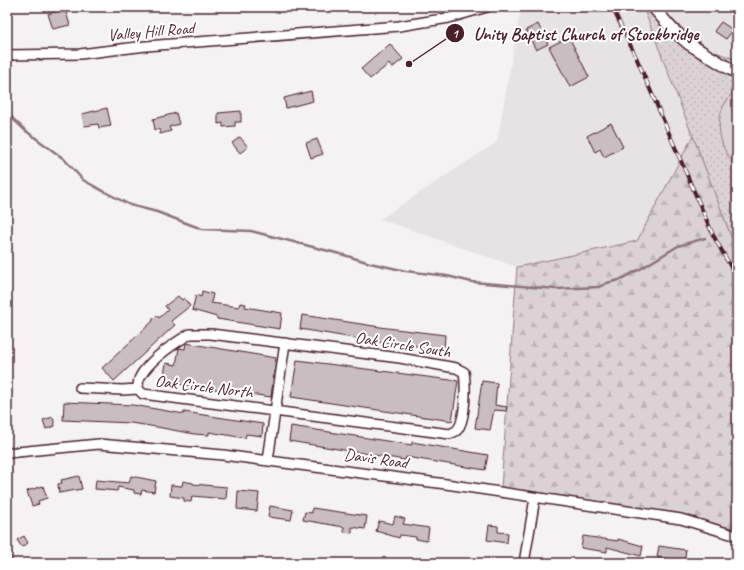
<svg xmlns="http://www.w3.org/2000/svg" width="744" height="570" font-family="Caveat,sans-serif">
<defs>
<pattern id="grass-dots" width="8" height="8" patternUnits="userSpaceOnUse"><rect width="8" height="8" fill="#dbd2d5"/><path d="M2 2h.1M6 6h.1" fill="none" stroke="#bdb4b7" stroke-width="1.8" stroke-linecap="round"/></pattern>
<pattern id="forest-firs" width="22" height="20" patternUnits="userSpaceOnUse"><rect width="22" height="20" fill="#dbd2d5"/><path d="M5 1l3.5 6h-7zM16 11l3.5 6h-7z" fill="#bdb4b7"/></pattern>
</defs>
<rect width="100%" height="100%" fill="#f4f2f2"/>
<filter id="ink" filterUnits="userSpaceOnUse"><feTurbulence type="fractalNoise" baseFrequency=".025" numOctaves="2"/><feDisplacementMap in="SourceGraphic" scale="8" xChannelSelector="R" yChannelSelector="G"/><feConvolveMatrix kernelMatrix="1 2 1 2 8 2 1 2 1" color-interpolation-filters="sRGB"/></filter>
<g filter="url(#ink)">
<path fill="#e7e2e3" d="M 521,7 L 643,7 L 693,136 L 637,241 L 517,267 L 380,219 L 497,142 Z
M 656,7 L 737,7 L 737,60 L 710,50 Z"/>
<path fill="url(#grass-dots)" stroke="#927880" d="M 643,7 L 656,7 L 710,50 L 737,60 L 737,247 L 732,239 Z"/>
<path fill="url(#forest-firs)" stroke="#927880" d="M 693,136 L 732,239 L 737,247 L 737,529 L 501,488 L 517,267 L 637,241 Z"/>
<path fill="#dbd2d5" stroke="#927880" d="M 733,92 L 737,93 L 737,167 C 724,155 717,135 720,117 C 721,108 727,100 733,92 Z"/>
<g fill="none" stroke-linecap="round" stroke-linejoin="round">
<path stroke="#8d727a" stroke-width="2.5" d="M 7,111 L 13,119 L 26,131 L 64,159 L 83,180 L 103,191 L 130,205 L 157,212 L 202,229 L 251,231 L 344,255 L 370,263 L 406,271 L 447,276 L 472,282 L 556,289 L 599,287 L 607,283 L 619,280 L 642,268 L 678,246 L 705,238"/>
</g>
<path fill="#cabdc1" stroke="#4a1f2b" d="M 65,9 L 70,25 L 53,29 L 48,14 Z
M 721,22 L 733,30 L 726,39 L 714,31 Z
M 538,24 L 548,44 L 536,50 L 526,30 Z
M 569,37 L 589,77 L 570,87 L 549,47 Z
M 390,44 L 403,59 L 392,68 L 389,64 L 370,79 L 361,69 Z
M 311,91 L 313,101 L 286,108 L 284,98 Z
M 107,108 L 111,126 L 99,128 L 98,124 L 85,126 L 82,114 Z
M 241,111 L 241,122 L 235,122 L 235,126 L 223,127 L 223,123 L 218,124 L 218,113 Z
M 176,113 L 179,124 L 169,127 L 171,131 L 160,134 L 159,129 L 155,130 L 153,119 Z
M 611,123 L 623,147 L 604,157 L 600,149 L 595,152 L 587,136 Z
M 240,137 L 248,147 L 240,153 L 232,143 Z
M 317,139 L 323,154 L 311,158 L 306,143 Z
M 202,291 L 213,294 L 211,303 L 239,307 L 240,303 L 246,304 L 245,307 L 282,313 L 280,329 L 217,319 L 217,317 L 192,310 L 196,295 L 201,297 Z
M 178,296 L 182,300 L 184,298 L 190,306 L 171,321 L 175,325 L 114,381 L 102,368 L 153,321 L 152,320 L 157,315 L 159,318 L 168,310 L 165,306 Z
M 302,315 L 387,328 L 445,335 L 444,350 L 417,346 L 377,342 L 300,329 Z
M 186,343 L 276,358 L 271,397 L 163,382 L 166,363 L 176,365 L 179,348 L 185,349 Z
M 297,360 L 458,381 L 452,421 L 291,397 Z
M 482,381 L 497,383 L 495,405 L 507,407 L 506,411 L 494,410 L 490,430 L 475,428 Z
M 64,402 L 133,405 L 184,414 L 184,412 L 263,424 L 262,436 L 246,434 L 245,438 L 209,432 L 209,435 L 194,434 L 157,427 L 131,423 L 63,420 Z
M 53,417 L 55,426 L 46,429 L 43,420 Z
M 291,426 L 412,445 L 412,442 L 488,455 L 485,470 L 406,457 L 405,460 L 289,441 Z
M 79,476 L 82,489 L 59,493 L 58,484 L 62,483 L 61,480 Z
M 131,476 L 156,481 L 154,492 L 142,490 L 141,494 L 134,493 L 134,490 L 118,487 L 117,491 L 95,489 L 96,480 L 129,483 Z
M 183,481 L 193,483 L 193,484 L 227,487 L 226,499 L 192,496 L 191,502 L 184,501 L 184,498 L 170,496 L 171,485 L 182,486 Z
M 43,486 L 47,498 L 38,501 L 39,504 L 32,506 L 27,491 Z
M 238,491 L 259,493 L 257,511 L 237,509 Z
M 270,506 L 293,510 L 291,520 L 268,517 Z
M 312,508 L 367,516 L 365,529 L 352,527 L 352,533 L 344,532 L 344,527 L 303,520 L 305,512 L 312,513 Z
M 395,516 L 405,519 L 403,524 L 429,528 L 427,541 L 416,539 L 416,537 L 400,535 L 399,538 L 376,531 L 379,521 L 393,524 Z
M 489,525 L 498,526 L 498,532 L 508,533 L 507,543 L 487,540 Z
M 24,536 L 28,543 L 22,547 L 17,540 Z
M 583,536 L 618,541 L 618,539 L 643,546 L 641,556 L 607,547 L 607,552 L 581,548 Z
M 659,546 L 686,550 L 684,562 L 657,557 Z"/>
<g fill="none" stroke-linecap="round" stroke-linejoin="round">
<g stroke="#4a1f2b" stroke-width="12">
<path id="minor" d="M 7,55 L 80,54 L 146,46 L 399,26 L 449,18 L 487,7
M 190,334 L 211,334 L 400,358 L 456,368 L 464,372 C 466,385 466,423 456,431 C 454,432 452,433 450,434 L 143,394 L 138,389 C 138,386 138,380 140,377 C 150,359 173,344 190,334 Z
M 80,388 L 122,390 L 138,389
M 7,453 L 99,444 L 223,455 L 446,484 L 681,519 L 737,536
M 268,460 L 285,343
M 7,562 L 8,563
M 524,563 L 535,498"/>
</g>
<g stroke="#4a1f2b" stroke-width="14">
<path id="tertiary" d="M 653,7 L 673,30 L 689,44 L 730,69 L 737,72"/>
</g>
<use href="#minor" stroke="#fff" stroke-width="9"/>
<use href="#tertiary" stroke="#fff" stroke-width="11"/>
<g stroke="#4a1f2b" stroke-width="4">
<path id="rail" d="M 612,7 L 636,57 L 713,235 L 737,278"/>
</g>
<use href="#rail" stroke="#fff" stroke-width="2.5" stroke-dasharray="8" stroke-linecap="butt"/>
</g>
</g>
<g text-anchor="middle" stroke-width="4" stroke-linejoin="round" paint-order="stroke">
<g font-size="17" fill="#4a1f2b" stroke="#fff">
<text transform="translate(151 31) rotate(-5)" y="6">Valley Hill Road</text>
<text transform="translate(403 344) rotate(9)" y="6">Oak Circle South</text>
<text transform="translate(204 386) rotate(7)" y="6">Oak Circle North</text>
<text transform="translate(376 458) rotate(8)" y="6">Davis Road</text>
</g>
</g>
<path fill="none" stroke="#4a1f2b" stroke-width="1.5" d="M409 64L455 33"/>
<g fill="#4a1f2b" stroke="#fff" stroke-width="1.5">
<circle cx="409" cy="64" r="4"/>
<circle cx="455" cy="33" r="10"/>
</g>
<g font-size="12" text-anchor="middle" font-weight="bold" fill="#fff">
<text x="455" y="38">1</text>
</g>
<g font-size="18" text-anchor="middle" font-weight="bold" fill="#4a1f2b" stroke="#fff" stroke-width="4" stroke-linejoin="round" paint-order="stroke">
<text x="586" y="40">Unity Baptist Church of Stockbridge</text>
</g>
<rect width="744" height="570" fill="none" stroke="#fff" stroke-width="24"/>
<rect x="12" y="12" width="720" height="546" fill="none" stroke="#4a1f2b" stroke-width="1.5" filter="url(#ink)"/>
</svg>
